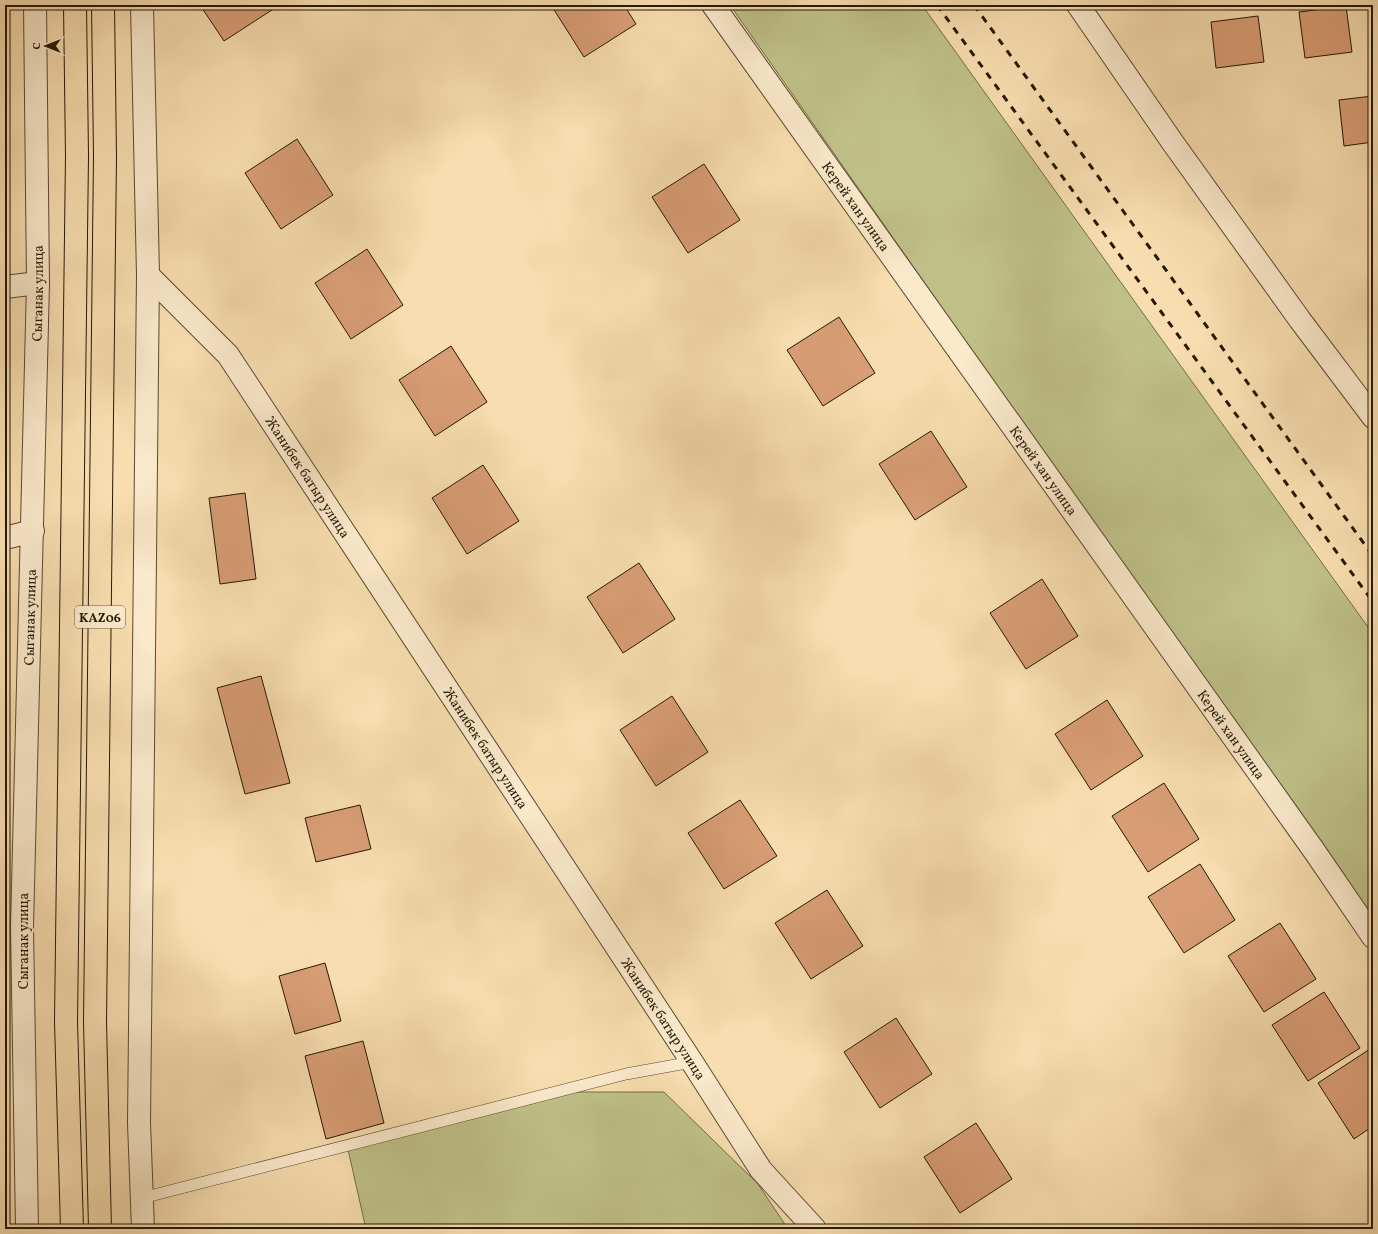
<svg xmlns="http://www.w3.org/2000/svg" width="1378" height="1234" font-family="Vollkorn,serif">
<rect width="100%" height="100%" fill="#f7ddaf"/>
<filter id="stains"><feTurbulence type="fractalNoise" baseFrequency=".005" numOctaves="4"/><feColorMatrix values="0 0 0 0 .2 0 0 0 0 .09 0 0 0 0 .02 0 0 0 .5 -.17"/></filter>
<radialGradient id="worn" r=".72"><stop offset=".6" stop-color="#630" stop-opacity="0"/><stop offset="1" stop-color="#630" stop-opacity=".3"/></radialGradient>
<path fill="#bfc088" stroke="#726c46" d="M 730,5 L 922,5 L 1373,634 L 1373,923 Z
M 565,1092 L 664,1092 L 758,1184 L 788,1229 L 366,1229 L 347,1145 Z"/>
<path fill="#d89d75" stroke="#261804" d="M 200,5 L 273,5 L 275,8 L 224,41 Z
M 551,5 L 624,5 L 636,24 L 584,57 Z
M 1346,6 L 1352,52 L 1305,58 L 1299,12 Z
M 1258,16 L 1264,62 L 1216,68 L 1211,22 Z
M 1373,96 L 1373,142 L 1344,146 L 1339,100 Z
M 297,139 L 333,195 L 281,229 L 245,173 Z
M 704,164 L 740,220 L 688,253 L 652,197 Z
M 367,249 L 403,305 L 351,339 L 315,283 Z
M 839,317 L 875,373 L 823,406 L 787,350 Z
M 451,346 L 487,402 L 435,436 L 399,380 Z
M 931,431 L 967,487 L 915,520 L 879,464 Z
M 483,465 L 519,521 L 467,554 L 432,498 Z
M 245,493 L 256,579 L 220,584 L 209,498 Z
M 639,563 L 675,619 L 623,653 L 587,597 Z
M 1042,579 L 1078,636 L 1026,669 L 990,613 Z
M 261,676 L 290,783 L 245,794 L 217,688 Z
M 672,696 L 708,752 L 656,786 L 620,730 Z
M 1107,700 L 1143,756 L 1091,790 L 1055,734 Z
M 1164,783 L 1199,839 L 1148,872 L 1112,816 Z
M 740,800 L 777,856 L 724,889 L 688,833 Z
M 360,805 L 371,849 L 316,862 L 305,818 Z
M 1200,864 L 1235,920 L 1184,953 L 1148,897 Z
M 827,890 L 863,946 L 811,979 L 775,923 Z
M 1280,923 L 1316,979 L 1264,1012 L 1228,956 Z
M 325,963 L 341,1021 L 295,1034 L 279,976 Z
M 1324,992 L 1360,1048 L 1308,1081 L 1272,1025 Z
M 896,1018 L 932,1074 L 880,1108 L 844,1052 Z
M 363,1041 L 384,1123 L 326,1139 L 305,1056 Z
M 1370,1049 L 1373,1054 L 1373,1126 L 1354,1139 L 1318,1083 Z
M 976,1123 L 1012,1179 L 960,1213 L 924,1157 Z
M 1066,1225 L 1069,1229 L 1060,1229 Z"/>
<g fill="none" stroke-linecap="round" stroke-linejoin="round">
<g stroke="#5a492f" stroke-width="12">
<path id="service" d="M 142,1198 L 626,1074 L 692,1062"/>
</g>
<g stroke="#5a492f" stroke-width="24">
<g id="minor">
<path d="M 142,5 L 148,275 L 139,1123 L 143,1229"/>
<path id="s1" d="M 713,5 L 1315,852 L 1373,937"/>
<path d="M 1078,5 L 1173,143 L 1300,320 L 1373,417"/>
<path id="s2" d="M 148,275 L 228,355 L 692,1062 L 761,1170 L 815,1229"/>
<path d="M 5,287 L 38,283"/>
<path d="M 5,538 L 33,531"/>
<path id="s3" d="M 27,1229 L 22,927 L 38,283 L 35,5"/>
</g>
</g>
<g stroke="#261804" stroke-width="24">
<path id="trunk" d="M 72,1229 L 66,1022 L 77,156 L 75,5
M 100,1229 L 95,1022 L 105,156 L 103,5"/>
</g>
<use href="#service" stroke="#fae9cb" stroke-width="11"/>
<use href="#minor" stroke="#fae9cb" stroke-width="22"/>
<use href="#trunk" stroke="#f7ddaf" stroke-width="22"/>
<path stroke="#261804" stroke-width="3" stroke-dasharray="7 7" stroke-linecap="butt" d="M 937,5 L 1373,602
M 974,5 L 1373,556"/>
</g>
<g text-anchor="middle" stroke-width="4" stroke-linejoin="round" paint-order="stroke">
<rect fill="#fae9cb" stroke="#665740" stroke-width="1" x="75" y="606" width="50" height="22" rx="3"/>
<g font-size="13" font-weight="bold" fill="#261804">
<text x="100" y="622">KАZ06</text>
</g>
<g font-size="14" fill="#261804" stroke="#fae9cb">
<text dy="5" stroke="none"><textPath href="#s1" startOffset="247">Керей хан улица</textPath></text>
<text dy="5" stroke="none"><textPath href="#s3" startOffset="936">Сыганак улица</textPath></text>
<text dy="5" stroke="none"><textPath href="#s1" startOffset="571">Керей хан улица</textPath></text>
<text dy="5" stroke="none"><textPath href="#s2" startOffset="259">Жанибек батыр улица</textPath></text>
<text dy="5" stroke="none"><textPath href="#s3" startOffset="612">Сыганак улица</textPath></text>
<text dy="5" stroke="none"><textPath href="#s1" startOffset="895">Керей хан улица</textPath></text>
<text dy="5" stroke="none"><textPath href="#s2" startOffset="583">Жанибек батыр улица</textPath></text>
<text transform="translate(23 941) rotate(-90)" y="5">Сыганак улица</text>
<text dy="5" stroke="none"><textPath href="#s2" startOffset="907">Жанибек батыр улица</textPath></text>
</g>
</g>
<rect width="1378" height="1234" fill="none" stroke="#f7ddaf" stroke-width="20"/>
<rect x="6" y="6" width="1366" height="1222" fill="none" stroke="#261804" stroke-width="2"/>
<rect x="10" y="10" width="1358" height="1214" fill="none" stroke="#261804"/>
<g transform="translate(46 46) rotate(270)" stroke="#fae9cb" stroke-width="3" paint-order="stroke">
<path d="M0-3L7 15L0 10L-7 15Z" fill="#261804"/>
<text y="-6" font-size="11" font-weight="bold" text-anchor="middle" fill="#261804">С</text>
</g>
<rect width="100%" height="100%" filter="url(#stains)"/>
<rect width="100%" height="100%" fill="url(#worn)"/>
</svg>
